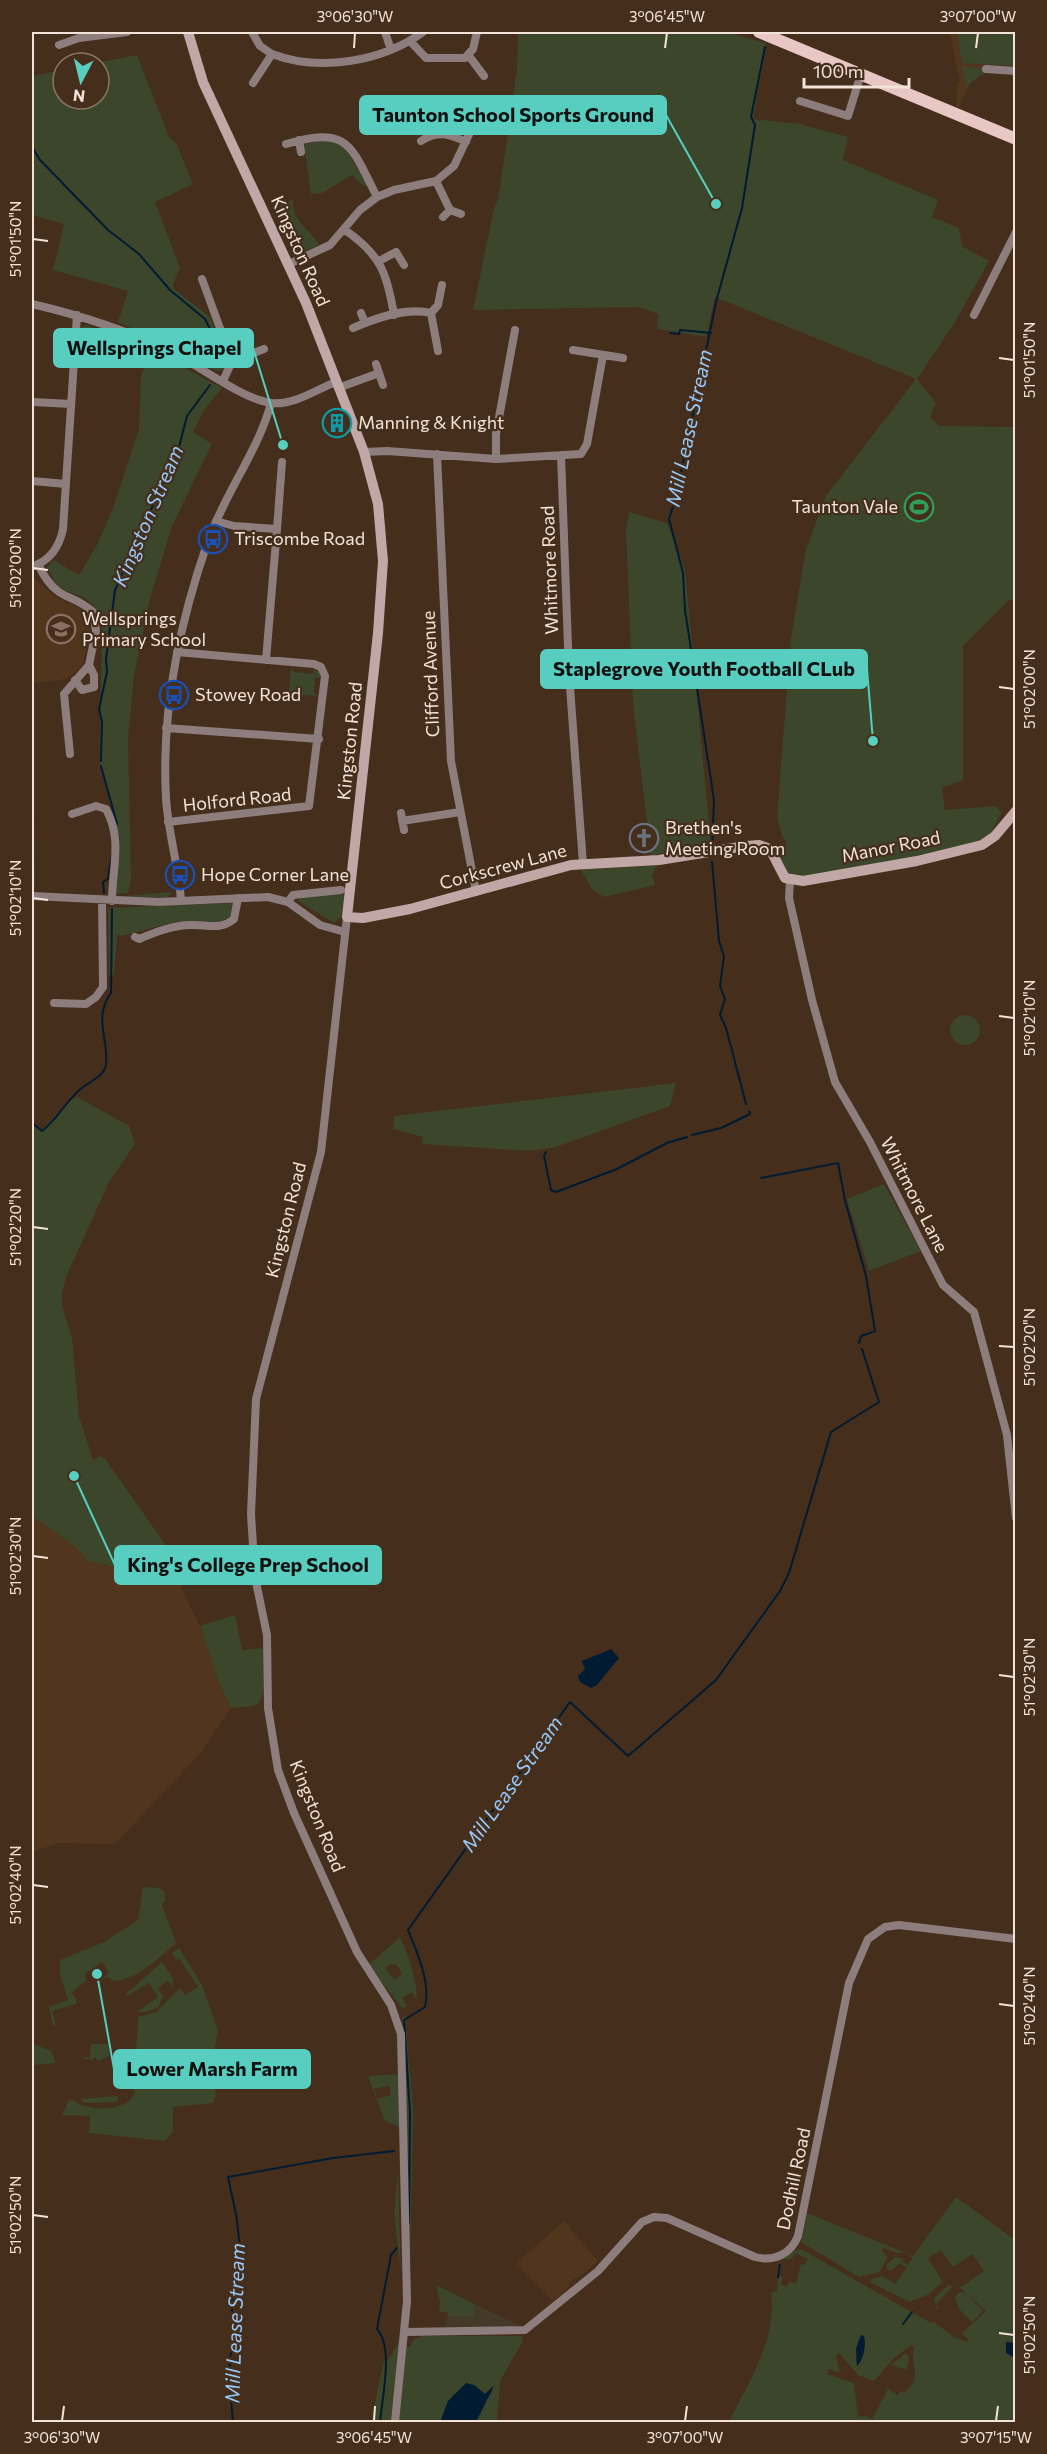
<svg xmlns="http://www.w3.org/2000/svg" width="1047" height="2454" font-family="Commissioner,sans-serif">
<rect width="100%" height="100%" fill="#452e1b"/>
<path fill="#443a2a" d="M 474,2304 L 517,2324 L 516,2329 L 445,2327 L 448,2316 L 474,2316 Z"/>
<path fill="#51351c" d="M 949,32 L 1015,32 L 1015,66 L 1006,64 L 987,66 L 987,71 L 970,83 L 959,108 L 956,107 L 957,82 L 960,81 Z
M 32,577 L 56,597 L 81,609 L 89,623 L 90,635 L 82,666 L 70,677 L 60,680 L 32,683 Z
M 77,1097 L 129,1126 L 135,1144 L 109,1182 L 66,1277 L 62,1293 L 62,1306 L 72,1338 L 79,1417 L 93,1459 L 99,1456 L 105,1459 L 165,1544 L 168,1561 L 200,1626 L 235,1615 L 242,1650 L 264,1648 L 263,1691 L 259,1703 L 253,1706 L 231,1708 L 199,1755 L 115,1844 L 59,1843 L 32,1852 L 32,1123 L 41,1131 L 70,1100 Z
M 564,2221 L 598,2261 L 580,2276 L 570,2281 L 568,2288 L 553,2301 L 516,2263 Z"/>
<path fill="#3b462b" fill-rule="evenodd" d="M 518,32 L 725,32 L 766,43 L 753,119 L 800,124 L 848,137 L 843,160 L 938,200 L 932,217 L 959,228 L 962,246 L 989,261 L 955,322 L 917,379 L 936,403 L 930,417 L 940,426 L 1015,427 L 1015,601 L 1009,600 L 963,646 L 963,780 L 942,788 L 945,810 L 995,806 L 1002,812 L 990,835 L 983,840 L 951,850 L 810,876 L 789,876 L 780,858 L 787,843 L 782,836 L 777,818 L 791,638 L 806,549 L 826,496 L 916,379 L 715,297 L 706,337 L 657,329 L 658,314 L 639,307 L 473,310 L 494,208 L 498,200 L 517,70 Z
M 957,32 L 1015,32 L 1015,66 L 962,63 Z
M 137,55 L 169,137 L 176,143 L 193,184 L 155,202 L 180,268 L 173,284 L 174,289 L 210,317 L 226,359 L 227,366 L 221,371 L 210,369 L 181,351 L 118,322 L 128,291 L 53,270 L 64,224 L 32,215 L 34,198 L 32,187 L 32,76 L 63,70 L 63,99 L 99,99 L 99,63 L 96,63 Z
M 962,66 L 987,69 L 987,71 L 970,83 L 966,89 Z
M 327,138 L 344,146 L 367,184 L 365,187 L 352,175 L 322,193 L 311,194 L 304,145 Z
M 293,200 C 292,223 310,228 319,245 L 298,254 L 292,250 L 273,209 Z
M 86,325 L 105,331 L 79,348 L 81,328 Z
M 152,350 L 222,388 L 205,409 L 193,432 L 212,444 L 172,526 L 150,599 L 134,676 L 128,739 L 131,879 L 128,893 L 114,894 L 120,838 L 100,766 L 102,620 C 85,586 76,602 57,584 C 53,581 50,572 47,567 L 54,560 L 79,575 L 98,543 L 113,508 L 139,429 L 141,375 Z
M 629,512 L 667,523 L 685,570 L 711,845 L 657,854 L 651,857 L 633,704 L 626,530 Z
M 291,667 L 294,672 L 313,674 L 314,669 L 319,672 L 321,677 L 315,678 L 314,693 L 319,696 L 289,694 Z
M 32,683 L 35,888 L 32,888 Z
M 658,865 L 652,875 L 655,885 L 604,897 L 592,889 L 581,870 Z
M 172,892 L 166,898 L 120,897 L 125,896 Z
M 346,894 L 343,916 L 334,923 L 298,901 L 301,896 Z
M 234,903 L 231,917 L 218,922 L 175,922 L 122,936 L 117,934 L 114,975 L 109,975 L 108,908 Z
M950 1030a15 15 0 1 1 30 0a15 15 0 1 1-30 0Z
M 676,1083 L 670,1106 L 556,1147 L 530,1151 L 422,1144 L 423,1137 L 393,1129 L 394,1116 Z
M 77,1097 L 129,1126 L 135,1144 L 109,1182 L 66,1277 L 62,1293 L 62,1306 L 72,1338 L 79,1417 L 93,1460 L 88,1466 L 99,1456 L 105,1459 L 165,1544 L 168,1561 L 163,1573 L 141,1580 L 128,1577 L 119,1568 L 88,1561 L 74,1546 L 35,1518 L 32,1522 L 32,1123 L 41,1131 L 70,1100 Z
M 884,1184 L 921,1251 L 869,1271 L 847,1199 Z
M 235,1615 L 242,1650 L 264,1648 L 263,1691 L 259,1703 L 253,1706 L 231,1708 L 219,1683 L 200,1626 Z
M 143,1887 L 159,1888 L 164,1891 L 165,1901 L 162,1905 L 176,1943 C 157,1959 139,1979 113,1981 L 109,1977 L 102,1979 L 109,1973 L 102,1962 L 85,1974 L 86,1981 L 71,1993 L 76,1998 L 76,2004 L 52,2011 L 56,2025 L 53,2026 L 49,2007 L 68,2000 L 60,1975 L 60,1960 L 104,1942 L 138,1920 Z
M 400,1937 C 409,1957 417,1978 417,2001 L 412,1992 L 402,1998 L 407,2006 L 403,2009 L 368,1965 ZM 390,1964 L 397,1965 L 402,1974 L 394,1980 L 386,1969 Z
M 179,1948 L 202,1985 L 218,2030 L 211,2067 L 216,2095 L 213,2103 L 173,2107 L 173,2132 L 165,2141 L 89,2133 L 90,2116 L 62,2115 L 69,2100 C 75,2100 76,2103 82,2105 C 97,2111 126,2110 134,2095 L 138,2017 L 156,2012 L 180,1988 L 185,1995 L 198,1987 L 179,1958 L 176,1960 L 172,1953 Z
M 162,1962 L 173,1978 L 172,1987 L 168,1981 L 158,1988 L 163,1997 L 158,2008 L 145,2012 L 137,2012 L 158,1997 L 149,1983 L 127,1996 L 126,1994 Z
M 402,2017 L 405,2017 L 413,2108 L 410,2273 C 403,2188 411,2102 402,2017 Z
M 108,2038 L 109,2056 L 98,2061 L 95,2057 L 92,2061 L 89,2058 L 85,2060 L 83,2057 L 90,2057 L 91,2044 L 108,2044 Z
M 32,2043 L 51,2051 L 56,2063 L 32,2065 Z
M 400,2074 L 399,2127 L 384,2120 L 368,2076 ZM 389,2086 L 391,2095 L 377,2099 L 374,2089 Z
M 118,2096 L 118,2102 L 85,2103 L 81,2099 Z
M 398,2172 L 401,2272 L 394,2213 Z
M 956,2197 L 1015,2240 L 1015,2343 L 1006,2342 L 1010,2356 L 1015,2358 L 1015,2422 L 729,2422 C 749,2381 777,2340 771,2293 L 777,2291 L 779,2265 L 779,2276 L 783,2277 L 780,2283 L 786,2287 L 789,2282 L 796,2283 L 801,2264 L 805,2265 L 808,2259 L 795,2253 L 792,2259 L 782,2260 L 791,2252 L 801,2249 L 931,2323 L 934,2322 L 954,2337 L 967,2342 L 969,2340 L 962,2333 L 986,2311 L 957,2285 L 961,2287 L 984,2271 L 972,2254 L 953,2267 L 941,2250 L 928,2258 L 943,2282 L 927,2295 L 910,2302 L 871,2283 L 871,2279 L 882,2276 L 895,2284 L 907,2268 L 900,2263 L 890,2271 L 887,2269 L 887,2264 L 895,2257 L 904,2259 L 902,2261 L 907,2265 L 913,2258 L 904,2252 L 897,2253 L 884,2248 L 882,2251 L 888,2257 L 879,2272 L 859,2277 L 801,2242 L 807,2213 L 913,2256 ZM 861,2335 L 865,2340 C 864,2350 864,2359 857,2366 C 855,2356 855,2344 861,2335 ZM 911,2345 L 914,2348 C 909,2369 924,2375 905,2392 L 900,2391 L 898,2395 L 888,2389 L 872,2419 L 865,2416 L 858,2417 L 854,2383 L 827,2374 L 829,2369 L 840,2373 L 836,2356 L 839,2353 L 858,2375 L 874,2381 L 893,2359 Z
M 436,2285 L 474,2304 L 474,2316 L 448,2316 L 447,2312 L 439,2312 L 440,2301 Z
M 949,2285 L 953,2286 L 936,2304 L 939,2308 L 937,2309 L 934,2298 Z
M 960,2292 L 966,2293 L 983,2311 L 972,2322 L 959,2309 L 955,2297 Z
M 422,2336 L 522,2336 L 523,2341 L 500,2381 L 497,2422 L 476,2422 L 487,2396 L 492,2392 L 492,2386 L 485,2394 L 474,2385 L 454,2394 L 440,2422 L 371,2422 L 384,2360 L 389,2359 L 399,2342 L 410,2347 L 413,2340 Z
M 906,2353 L 909,2358 L 907,2370 L 891,2365 Z"/>
<path fill="#001b32" d="M 611,1649 L 619,1658 L 597,1685 L 591,1688 L 580,1682 L 578,1676 L 585,1669 L 582,1661 Z
M 861,2335 L 864,2336 C 866,2346 864,2359 857,2366 L 856,2349 Z
M 1006,2342 L 1015,2343 L 1015,2358 L 1006,2353 Z
M 466,2383 L 474,2385 L 485,2394 L 494,2386 L 476,2422 L 440,2422 L 448,2401 Z"/>
<g fill="none" stroke-linecap="round" stroke-linejoin="round">
<path stroke="#001b32" stroke-width="2" d="M 32,147 L 40,160 L 108,230 L 139,254 L 170,290 L 205,319 L 211,331 L 215,366
M 670,333 L 679,334 L 680,330 L 711,333
M 101,761 L 102,722 L 99,709 L 107,672 L 106,659 L 115,590 L 179,447 L 187,416 L 210,385
M 101,766 L 117,824
M 712,849 L 714,800 L 685,610 L 683,573 L 669,519 L 676,497 L 716,302 L 742,208 L 755,125 L 751,117 L 765,47
M 712,862 L 719,941 L 724,956 L 720,986 L 725,999 L 720,1015 L 726,1028 L 746,1104
M 104,893 L 103,882 L 108,879 L 112,854
M 32,1123 L 42,1131 C 58,1119 67,1099 83,1087 C 91,1081 104,1076 106,1065 C 109,1040 93,1017 111,993 L 112,909
M 692,1135 L 721,1128 L 750,1114 L 749,1111
M 546,1152 L 544,1156 L 551,1190 L 556,1192 L 617,1169 L 667,1143 L 687,1137
M 761,1178 L 838,1163 L 845,1200 L 866,1276 L 875,1331 L 861,1336 L 859,1343
M 409,2223 L 410,2112 L 404,2020 L 425,2007 C 431,1983 417,1952 408,1930 L 570,1702 L 628,1756 L 716,1680 L 780,1591 L 789,1573 L 831,1432 L 879,1402 L 862,1349
M 778,2277 L 780,2265
M 903,2324 L 912,2312
M 233,2422 L 229,2377 L 230,2357 L 235,2340 L 232,2308 L 240,2247 L 236,2214 L 228,2177 L 333,2158 L 394,2151
M 380,2422 C 382,2398 394,2348 377,2329 L 391,2255 L 397,2248"/>
<path stroke="#8e7d7d" stroke-width="8" d="M 252,32 L 260,46 L 272,54
M 385,32 L 391,50
M 410,41 L 426,58 L 465,58 L 473,49 L 477,32
M 59,45 L 79,38 L 127,32
M 469,56 L 484,76
M 986,69 L 1016,71
M 253,83 L 272,54 C 319,72 382,62 423,32
M 800,101 L 848,116 L 861,74
M 425,125 L 429,136
M 299,140 L 301,152
M 421,141 C 437,130 450,134 466,142
M 286,144 C 349,126 350,144 377,197
M 461,214 L 450,210 L 436,181 L 454,166 L 472,128
M 443,217 L 450,210
M 345,230 C 381,255 387,273 394,315
M 379,261 L 396,252 L 404,265
M 289,264 L 330,245 L 360,210 L 377,197 L 394,190 L 436,181
M 202,279 L 232,361 L 223,381
M 32,304 C 79,315 126,330 170,351 C 198,365 242,399 271,403 C 293,406 317,389 336,382
M 361,313 L 365,323
M 431,313 L 438,305 L 442,285
M 974,315 L 1016,232
M 353,328 C 376,318 406,307 431,313 L 438,351
M 573,350 L 623,358
M 232,361 L 264,349
M 376,364 L 383,385
M 338,388 L 379,373
M 32,402 L 71,404
M 364,452 L 387,451 L 496,459 L 581,454 L 587,444 L 603,355
M 437,454 L 451,761 L 476,892
M 561,455 L 569,673 L 583,864
M 496,459 L 496,434 L 515,330
M 32,481 L 66,484
M 216,521 L 234,526 L 277,529 L 266,660
M 277,529 L 282,462
M 38,564 C 43,575 49,585 59,592 C 71,600 79,599 93,612 L 96,631 L 89,665 L 64,694 L 70,754
M 32,567 C 50,560 59,548 63,529 L 77,315
M 75,680 L 82,690 L 94,687 L 94,675 L 89,665
M 166,728 L 319,739
M 401,813 L 404,830
M 72,814 L 96,806 L 106,809 C 123,840 112,867 112,901
M 402,821 L 460,812
M 168,822 L 309,806 L 325,676 L 321,667 L 314,664 L 177,652
M 790,880 L 789,898 L 812,1000 L 835,1082 L 870,1142 L 943,1285 L 974,1312 L 1007,1435 L 1016,1518
M 32,896 L 158,902 L 268,897 L 288,902 L 320,925 L 345,932
M 181,901 C 179,867 168,833 166,798 C 161,711 179,625 207,544 C 223,496 259,450 271,403
M 288,902 L 293,895 L 341,890
M 347,917 L 321,1152 L 256,1399 L 251,1514 L 255,1577 L 267,1635 L 268,1708 L 278,1770 L 294,1813 L 357,1952 L 391,2005 L 401,2034 L 407,2301 L 395,2422
M 135,937 L 139,939 C 156,932 171,926 189,925 C 206,924 220,931 234,919 L 238,898
M 54,1003 L 86,1004 L 96,997 L 103,987 L 102,900
M 405,2332 L 525,2330 L 598,2271 L 642,2222 L 654,2217 L 667,2218 L 755,2257 C 774,2262 791,2254 798,2236 L 849,1983 L 868,1939 L 885,1927 L 899,1925 L 1016,1939"/>
<path stroke="#c1a7a5" stroke-width="10" d="M 188,32 L 203,82 L 306,303 L 364,452 L 378,504 L 383,561 L 378,633 L 347,917 L 363,918 L 410,909 L 571,865 L 659,860 L 746,846 L 759,845 L 770,849 L 785,878 L 803,881 L 917,861 L 982,845 L 995,836 L 1016,811"/>
<path stroke="#e9c7c5" stroke-width="12" d="M 759,32 L 1016,139"/>
</g>
<path fill="none" stroke="#f2e2d7" stroke-width="2" d="M 354,48 L 355,33M 665,48 L 667,33M 976,48 L 978,33M 33,239 L 48,241M 999,358 L 1014,360M 33,568 L 48,570M 999,687 L 1014,689M 33,898 L 48,900M 999,1016 L 1014,1018M 33,1227 L 48,1229M 999,1346 L 1014,1347M 33,1556 L 48,1558M 999,1675 L 1014,1677M 33,1885 L 48,1887M 999,2004 L 1014,2006M 33,2215 L 48,2217M 999,2333 L 1014,2335M 62,2421 L 64,2406M 374,2421 L 375,2406M 685,2421 L 687,2406M 996,2421 L 998,2406"/>
<defs>
<g id="building-ring" transform="scale(1.5)"><circle r="9.5" fill="#452e1b" stroke="#0f9aa8" stroke-width="1.5"/><path d="M-4-6H4V6H1V3H-1V6H-4ZM-2.5-4.3h1.7v1.8h-1.7ZM.8-4.3h1.7v1.8H.8ZM-2.5-1h1.7V.8h-1.7ZM.8-1h1.7V.8H.8Z" fill="#0f9aa8"/></g>
<g id="stadium-ring" transform="scale(1.5)"><circle r="9.5" fill="#452e1b" stroke="#2e9e5b" stroke-width="1.5"/><path d="M0-5a6.5 5 0 1 0 0 10a6.5 5 0 1 0 0-10ZM-3.5-1.8h7v3.6h-7Z" fill="#2e9e5b"/></g>
<g id="bus-ring" transform="scale(1.5)"><circle r="9.5" fill="#452e1b" stroke="#1a4fb4" stroke-width="1.5"/><path d="M-5-6H5V4H4V6H2V4H-2V6H-4V4H-5ZM-3.5-4V0h7V-4ZM-3.5 1.2v1.5H-2V1.2ZM2 1.2v1.5H3.5V1.2Z" fill="#1a4fb4"/></g>
<g id="school-ring" transform="scale(1.5)"><circle r="9.5" fill="#452e1b" stroke="#8d6e63" stroke-width="1.5"/><path d="M0-5L7-2L0 1L-7-2ZM-4 1L0 2.5L4 1V4Q0 6-4 4Z" fill="#8d6e63"/></g>
<g id="church-ring" transform="scale(1.5)"><circle r="9.5" fill="#452e1b" stroke="#6b7280" stroke-width="1.5"/><path d="M-1.2-6h2.4v3.5h3.3v2.4h-3.3V6h-2.4V-.1h-3.3v-2.4h3.3Z" fill="#6b7280"/></g>
</defs>
<g fill-rule="evenodd">
<use href="#building-ring" x="337" y="423"/>
<use href="#stadium-ring" x="919" y="507"/>
<use href="#bus-ring" x="213" y="539"/>
<use href="#school-ring" x="61" y="629"/>
<use href="#bus-ring" x="174" y="695"/>
<use href="#church-ring" x="644" y="838"/>
<use href="#bus-ring" x="180" y="875"/>
</g>
<g text-anchor="middle" stroke-width="4.5" stroke-linejoin="round" paint-order="stroke">
<g font-size="18" fill="#f2e2d7" stroke="#452e1b">
<text transform="translate(300 251) rotate(66)" y="6">Kingston Road</text>
<text transform="translate(550 570) rotate(-92)" y="6">Whitmore Road</text>
<text transform="translate(431 674) rotate(-92)" y="6">Clifford Avenue</text>
<text transform="translate(350 741) rotate(-84)" y="6">Kingston Road</text>
<text transform="translate(237 800) rotate(-6)" y="6">Holford Road</text>
<text transform="translate(891 847) rotate(-11)" y="6">Manor Road</text>
<text transform="translate(503 867) rotate(-15)" y="6">Corkscrew Lane</text>
<text transform="translate(914 1195) rotate(63)" y="6">Whitmore Lane</text>
<text transform="translate(286 1220) rotate(-76)" y="6">Kingston Road</text>
<text transform="translate(317 1816) rotate(68)" y="6">Kingston Road</text>
<text transform="translate(794 2179) rotate(-78)" y="6">Dodhill Road</text>
</g>
<g font-size="18" fill="#f2e2d7" stroke="#452e1b" text-anchor="start">
<text x="358" y="429">Manning &amp; Knight</text>
<text x="898" y="513" text-anchor="end">Taunton Vale</text>
<text x="234" y="545">Triscombe Road</text>
<text x="82" y="625">Wellsprings<tspan x="82" dy="21">Primary School</tspan></text>
<text x="195" y="701">Stowey Road</text>
<text x="665" y="834">Brethen's<tspan x="665" dy="21">Meeting Room</tspan></text>
<text x="201" y="881">Hope Corner Lane</text>
</g>
<g font-size="20" font-style="italic" fill="#96c9f9" stroke="#452e1b">
<text transform="translate(689 428) rotate(-78)" y="7">Mill Lease Stream</text>
<text transform="translate(148 516) rotate(-67)" y="7">Kingston Stream</text>
<text transform="translate(512 1784) rotate(-55)" y="7">Mill Lease Stream</text>
<text transform="translate(235 2323) rotate(-88)" y="7">Mill Lease Stream</text>
</g>
</g>
<path fill="none" stroke="#58cec0" stroke-width="2" d="M716 204L666 115M283 445L253 348M873 741L867 669M74 1476L115 1565M97 1974L114 2069"/>
<g fill="#58cec0" stroke="#452e1b" stroke-width="2">
<circle cx="716" cy="204" r="6"/>
<circle cx="283" cy="445" r="6"/>
<circle cx="873" cy="741" r="6"/>
<circle cx="74" cy="1476" r="6"/>
<circle cx="97" cy="1974" r="6"/>
</g>
<g fill="#58cec0" stroke="#58cec0" stroke-width="2">
<rect x="360" y="96" width="306" height="38" rx="6"/>
<rect x="54" y="329" width="199" height="38" rx="6"/>
<rect x="541" y="650" width="326" height="38" rx="6"/>
<rect x="115" y="1546" width="266" height="38" rx="6"/>
<rect x="114" y="2050" width="196" height="38" rx="6"/>
</g>
<g font-size="20" text-anchor="middle" font-weight="bold" fill="#111">
<text x="513" y="122">Taunton School Sports Ground</text>
<text x="154" y="355">Wellsprings Chapel</text>
<text x="704" y="676">Staplegrove Youth Football CLub</text>
<text x="248" y="1572">King's College Prep School</text>
<text x="212" y="2076">Lower Marsh Farm</text>
</g>
<rect width="1047" height="2454" fill="none" stroke="#452e1b" stroke-width="66"/>
<g transform="translate(81 81) rotate(187)"><circle r="28" fill="#452e1b" stroke="#8a7666" stroke-width="1.5"/>
<path d="M0-4.5L10 22L0 15L-10 22Z" fill="#58cec0"/>
<text y="-9" font-size="16" font-weight="bold" text-anchor="middle" fill="#f2e2d7">N</text>
</g>
<path d="M804 78v9h105v-9" fill="none" stroke="#f2e2d7" stroke-width="3"/>
<text x="813" y="78" font-size="18" fill="#f2e2d7" stroke="#452e1b" stroke-width="4.5" paint-order="stroke">100 m</text>
<rect x="33" y="33" width="981" height="2388" fill="none" stroke="#f2e2d7" stroke-width="2"/>
<g font-size="15" text-anchor="middle" fill="#f2e2d7">
<text x="355" y="22">3°06'30"W</text>
<text x="667" y="22">3°06'45"W</text>
<text x="978" y="22">3°07'00"W</text>
<text transform="translate(16 239) rotate(-90)" y="5">51°01'50"N</text>
<text transform="translate(1030 360) rotate(-90)" y="5">51°01'50"N</text>
<text transform="translate(16 568) rotate(-90)" y="5">51°02'00"N</text>
<text transform="translate(1030 689) rotate(-90)" y="5">51°02'00"N</text>
<text transform="translate(16 898) rotate(-90)" y="5">51°02'10"N</text>
<text transform="translate(1030 1018) rotate(-90)" y="5">51°02'10"N</text>
<text transform="translate(16 1227) rotate(-90)" y="5">51°02'20"N</text>
<text transform="translate(1030 1347) rotate(-90)" y="5">51°02'20"N</text>
<text transform="translate(16 1556) rotate(-90)" y="5">51°02'30"N</text>
<text transform="translate(1030 1677) rotate(-90)" y="5">51°02'30"N</text>
<text transform="translate(16 1885) rotate(-90)" y="5">51°02'40"N</text>
<text transform="translate(1030 2006) rotate(-90)" y="5">51°02'40"N</text>
<text transform="translate(16 2215) rotate(-90)" y="5">51°02'50"N</text>
<text transform="translate(1030 2335) rotate(-90)" y="5">51°02'50"N</text>
<text x="62" y="2443">3°06'30"W</text>
<text x="374" y="2443">3°06'45"W</text>
<text x="685" y="2443">3°07'00"W</text>
<text x="996" y="2443">3°07'15"W</text>
</g>
</svg>
